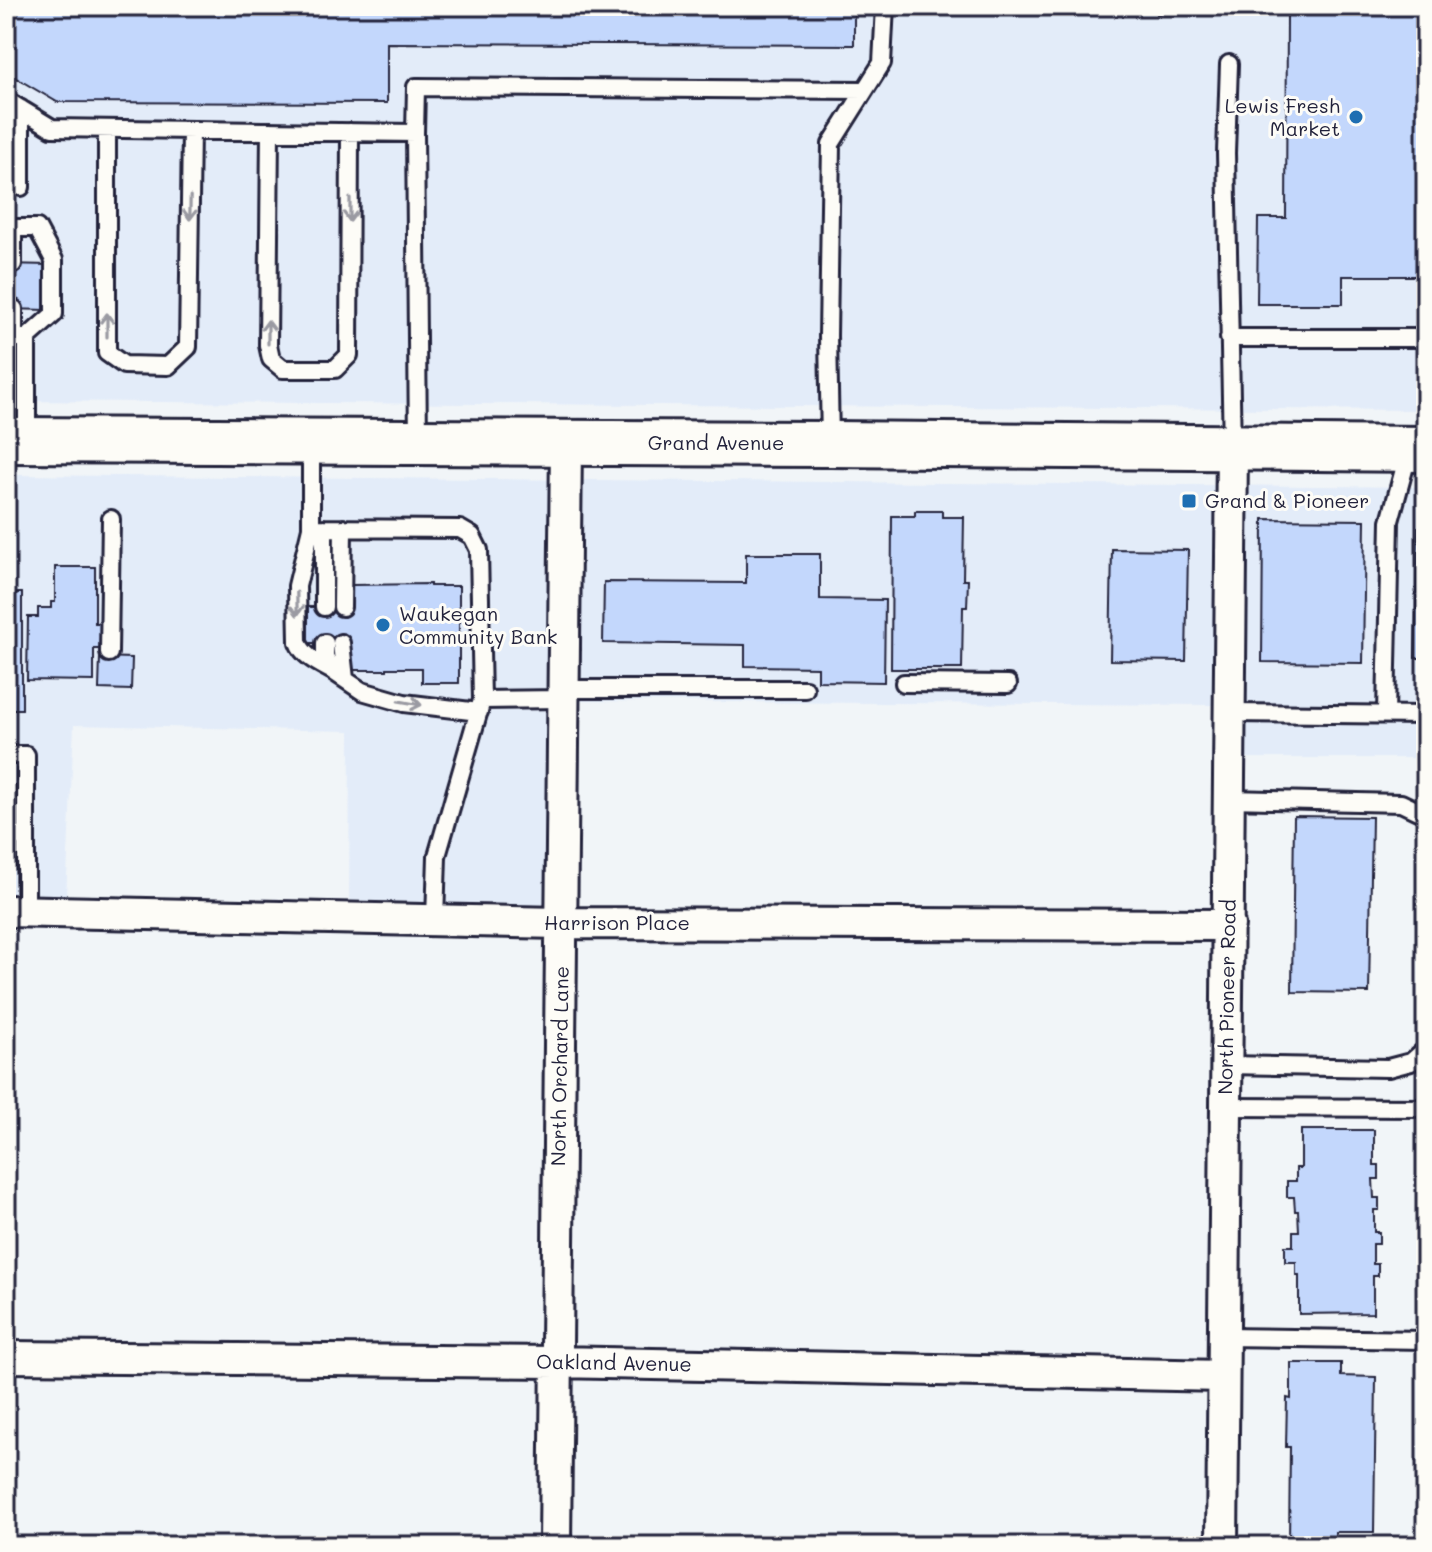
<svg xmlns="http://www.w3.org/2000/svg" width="1432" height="1552" font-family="Mali,sans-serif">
<rect width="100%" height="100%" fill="#f1f5f8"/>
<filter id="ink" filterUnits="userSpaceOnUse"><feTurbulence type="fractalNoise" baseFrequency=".0125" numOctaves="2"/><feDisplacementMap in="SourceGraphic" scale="16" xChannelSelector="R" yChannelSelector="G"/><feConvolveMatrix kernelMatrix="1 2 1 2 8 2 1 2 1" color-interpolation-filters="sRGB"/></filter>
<g filter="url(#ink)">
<path fill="#e3ecf9" d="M 6,6 L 1426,6 L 1426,410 L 6,401 Z
M 6,475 L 1426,487 L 1426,758 L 1214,758 L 1213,705 L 573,701 L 566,918 L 349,917 L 350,731 L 74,725 L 66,899 L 6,898 Z"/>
<path fill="#c3d7fc" stroke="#22223b" stroke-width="2" d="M 6,6 L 854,6 L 854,45 L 387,43 L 387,103 L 57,102 L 6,72 Z
M 1157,6 L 1426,6 L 1426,276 L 1343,276 L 1343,304 L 1257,304 L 1258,218 L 1286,218 L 1287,15 L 1157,14 Z
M 6,264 L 49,265 L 48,310 L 6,309 Z
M 915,511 L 942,511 L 942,517 L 964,517 L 963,580 L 968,580 L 967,607 L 963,607 L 962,669 L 891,669 L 892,516 L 915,516 Z
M 1263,519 L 1365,520 L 1363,663 L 1262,662 Z
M 1418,527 L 1426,527 L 1426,658 L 1415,658 Z
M 1112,549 L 1188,550 L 1186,661 L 1110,660 Z
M 746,554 L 820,554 L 820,599 L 885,600 L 884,682 L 818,681 L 818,667 L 745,666 L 745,645 L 603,643 L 604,582 L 746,583 Z
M 55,567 L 95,567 L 95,623 L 100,623 L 100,649 L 94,649 L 94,681 L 27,680 L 28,617 L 38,617 L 38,608 L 51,608 L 51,602 L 55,602 Z
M 430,584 L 430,586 L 459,586 L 459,683 L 422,683 L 422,668 L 387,668 L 387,670 L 351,670 L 351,643 L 308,643 L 308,607 L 352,607 L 352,585 Z
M 6,593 L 22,593 L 22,709 L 6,709 Z
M 100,657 L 132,658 L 131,690 L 99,689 Z
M 1294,816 L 1372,817 L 1369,993 L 1292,992 Z
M 1301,1130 L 1374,1130 L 1374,1165 L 1379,1165 L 1379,1179 L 1373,1179 L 1374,1198 L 1379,1198 L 1379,1210 L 1374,1210 L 1374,1232 L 1379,1232 L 1379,1244 L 1373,1244 L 1373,1264 L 1378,1264 L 1378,1276 L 1373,1276 L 1373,1313 L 1299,1314 L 1299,1275 L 1296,1275 L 1296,1262 L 1285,1262 L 1285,1246 L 1293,1246 L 1293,1231 L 1299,1231 L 1298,1211 L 1295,1211 L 1294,1197 L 1287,1197 L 1287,1181 L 1296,1181 L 1296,1168 L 1301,1168 Z
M 1291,1363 L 1341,1363 L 1341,1376 L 1376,1377 L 1374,1532 L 1335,1532 L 1335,1545 L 1289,1544 L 1290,1447 L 1286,1447 L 1287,1398 L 1291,1399 Z"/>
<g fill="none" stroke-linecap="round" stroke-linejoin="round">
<g stroke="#22223b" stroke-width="22">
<path id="lane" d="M 1229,64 L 1226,153 L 1232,447
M 6,100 L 52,128 L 415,133
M 21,109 L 21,187
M 107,129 L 107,353 L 124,365 L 168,366 L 188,347 L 191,130
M 270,131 L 268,345 L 271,359 L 283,369 L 335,369 L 349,355 L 350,132
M 6,228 L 37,228 L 54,260 L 54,314 L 27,338
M 13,228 L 13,264
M 14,309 L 14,338
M 6,338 L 27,338 L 27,439
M 1229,338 L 1426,338
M 418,441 L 415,133 L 416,87 L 865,90
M 830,441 L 828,336 L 831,144 L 882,63 L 885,6
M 311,443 L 311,528 L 297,586 L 298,642 C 303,656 318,663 331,670
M 311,528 L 460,529 L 472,536 L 479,550 L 482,700 L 437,856 L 435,920
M 324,528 L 324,607
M 342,607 L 343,528
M 325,643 L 325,656 L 331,670 L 362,691 L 404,703 L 479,712
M 341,643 L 345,679
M 109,653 L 111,519
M 904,683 L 1008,684
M 563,689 L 805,689
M 482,700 L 563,699
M 1230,713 L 1426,715
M 1386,714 L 1390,521 L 1409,451
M 6,755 L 26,755 L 26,911
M 1229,799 L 1401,803 L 1422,813 L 1426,818
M 6,836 L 26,836
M 1226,1065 L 1388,1068 L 1411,1062 L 1426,1049
M 1226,1107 L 1426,1108
M 1223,1337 L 1426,1340"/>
</g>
<g stroke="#22223b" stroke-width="36">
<path id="street" d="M 6,911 L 562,923 L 1229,925
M 6,1357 L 557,1362 L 1223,1376
M 555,1546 L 566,443
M 1222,1546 L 1232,447"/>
</g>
<g stroke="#22223b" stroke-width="50">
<path id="secondary" d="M 6,440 L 830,444 L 1426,449"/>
</g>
<use href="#lane" stroke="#fdfcf7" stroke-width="16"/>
<use href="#street" stroke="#fdfcf7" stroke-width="30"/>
<use href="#secondary" stroke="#fdfcf7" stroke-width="44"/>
</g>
<defs><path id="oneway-shaft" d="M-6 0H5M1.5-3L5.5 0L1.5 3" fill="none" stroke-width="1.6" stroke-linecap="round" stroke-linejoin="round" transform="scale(2)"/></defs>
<g stroke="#9a9aa2">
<use href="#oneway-shaft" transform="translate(190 208) rotate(91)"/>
<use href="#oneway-shaft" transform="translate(350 210) rotate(90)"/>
<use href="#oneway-shaft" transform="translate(107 325) rotate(-90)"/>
<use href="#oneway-shaft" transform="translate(268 332) rotate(-90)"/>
<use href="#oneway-shaft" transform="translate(297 604) rotate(89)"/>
<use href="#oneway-shaft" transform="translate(410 703) rotate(10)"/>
</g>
</g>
<g fill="#1f6fb2" stroke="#fdfcf7" stroke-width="3">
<circle cx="1356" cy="117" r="8"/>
<rect x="1181" y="493" width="16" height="16" rx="4"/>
<circle cx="383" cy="625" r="8"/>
</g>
<g text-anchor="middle" stroke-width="6" stroke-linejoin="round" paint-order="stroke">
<g font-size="20" fill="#22223b" stroke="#fdfcf7" text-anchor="start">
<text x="1340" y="113" text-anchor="end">Lewis Fresh<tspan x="1340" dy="23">Market</tspan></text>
<text x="1205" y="508">Grand &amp; Pioneer</text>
<text x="399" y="621">Waukegan<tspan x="399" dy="23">Community Bank</tspan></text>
</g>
<g font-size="20" fill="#22223b" stroke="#fdfcf7">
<text x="716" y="450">Grand Avenue</text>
<text x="617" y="930">Harrison Place</text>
<text transform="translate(1227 997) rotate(-89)" y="7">North Pioneer Road</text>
<text transform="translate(560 1066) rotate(-89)" y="7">North Orchard Lane</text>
<text transform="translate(614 1363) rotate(1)" y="7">Oakland Avenue</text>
</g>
</g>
<rect width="1432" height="1552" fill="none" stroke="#fdfcf7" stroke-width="32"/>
<rect x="16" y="16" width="1400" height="1520" fill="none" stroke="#22223b" stroke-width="3" filter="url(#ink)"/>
</svg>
